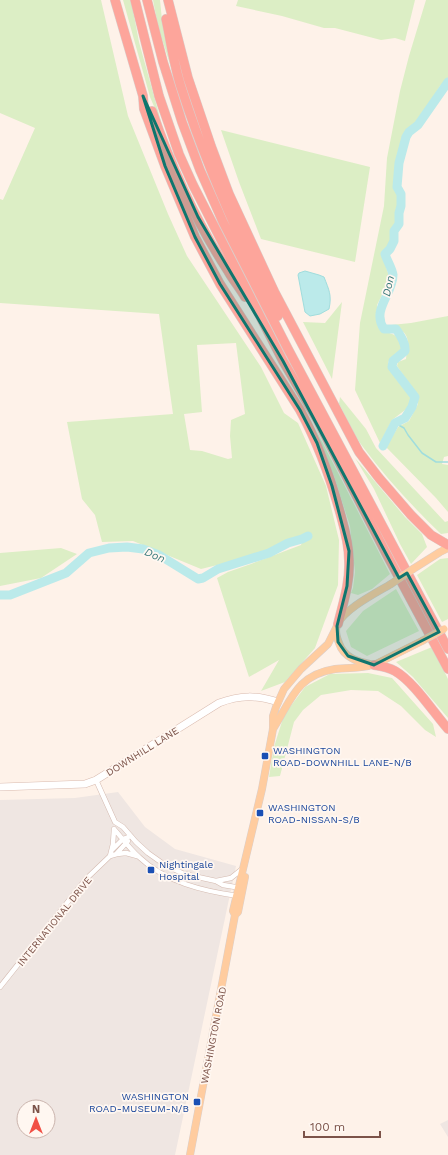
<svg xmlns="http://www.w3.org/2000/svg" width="448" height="1155" font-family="'Work Sans',sans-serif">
<rect width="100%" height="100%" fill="#fef2e9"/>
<path fill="#efe6e2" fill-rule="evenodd" d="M 118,792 L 145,827 L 175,849 L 236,866 L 175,1155 L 0,1155 L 0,800 L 75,798 ZM 24,1107 L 48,1107 L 48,1131 L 24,1131 Z
M 448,1120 L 448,1137 L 440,1124 Z"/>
<path fill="#dceec5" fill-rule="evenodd" d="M 0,0 L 101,0 L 128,116 L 168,214 L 187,256 L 261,367 L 284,413 L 298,423 L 326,486 L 339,540 L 338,585 L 315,648 L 285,682 L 261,691 L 279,660 L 249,677 L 217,578 L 228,572 L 251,564 L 301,545 L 304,536 L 254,556 L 201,569 L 133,541 L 102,542 L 95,515 L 82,499 L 67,422 L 173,414 L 159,314 L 0,303 L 0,199 L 3,200 L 35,128 L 0,113 ZM 236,343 L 245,414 L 231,420 L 230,436 L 232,458 L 228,459 L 202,451 L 190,450 L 184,414 L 202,412 L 197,345 Z
M 123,0 L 131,0 L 139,42 L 162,125 L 150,97 Z
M 153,0 L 160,0 L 162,20 L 173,74 L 158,26 Z
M 238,0 L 415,0 L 405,41 L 395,38 L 381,40 L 335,28 L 324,28 L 282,16 L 236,6 Z
M 426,0 L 448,0 L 448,78 L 440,86 L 427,107 L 414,124 L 404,133 L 397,167 L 394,189 L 399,196 L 399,206 L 396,212 L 397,221 C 393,228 394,236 390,243 C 388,247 384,250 382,254 L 388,273 L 388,283 L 377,305 L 377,321 L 380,330 C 395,335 399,334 403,350 L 388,362 L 392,371 L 412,399 L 409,407 L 392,420 L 380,443 L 355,390 L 360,323 L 384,206 L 387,158 L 400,91 L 409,56 Z
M 221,130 L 370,167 L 355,262 L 261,239 L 239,182 Z
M 342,302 L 332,379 L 303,322 L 325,323 Z
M 448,316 L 448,456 L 444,457 L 442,464 L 448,465 L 448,512 L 436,498 L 386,447 L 398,427 L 409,421 L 418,404 L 418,396 L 397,366 L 398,362 L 406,359 C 408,339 412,334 391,325 L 411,323 Z
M 340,397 L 366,429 L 376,448 L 445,522 L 448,521 L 448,533 L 441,534 C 413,507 386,478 363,447 C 353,434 347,418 339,404 Z
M 315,428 L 390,574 L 372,589 L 358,595 L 351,593 L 353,588 L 355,572 L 350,526 L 334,476 Z
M 355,458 L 405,517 L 422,534 L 427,547 L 411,564 L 400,544 L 374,489 Z
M 61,548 L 77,554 L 41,578 L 0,586 L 0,553 Z
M 448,558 L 448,619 L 442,622 L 417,575 L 440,559 Z
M 396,589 L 419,631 L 367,656 L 351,647 L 346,631 L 363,611 Z
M 432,647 L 448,679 L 448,718 L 413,677 L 396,662 Z
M 368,673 L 392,678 L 433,724 L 436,737 L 425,730 L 401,706 L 378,691 L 351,690 L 321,695 L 303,710 L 294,722 L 280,776 L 269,777 L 274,747 L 284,715 L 305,687 L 330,674 Z"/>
<path fill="#bbeaea" stroke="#a0dddd" d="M 305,271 L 319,275 L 324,277 C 329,290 332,295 329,309 L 320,314 L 310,316 L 305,312 L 298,275 L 299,273 Z"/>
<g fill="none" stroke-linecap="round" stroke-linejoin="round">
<path stroke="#a0dddd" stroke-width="1.5" d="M 395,423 L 404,428 L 408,435 L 422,453 L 436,462 L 448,462"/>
<path stroke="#bbeaea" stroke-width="9" d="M 383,446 L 395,423 L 405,418 L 412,407 L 415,397 L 392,367 L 393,361 L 405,351 C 406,343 400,335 396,329 L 384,329 C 371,310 393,294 393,275 C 392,268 387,261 385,254 L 390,249 L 394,241 L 394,231 L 399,224 L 399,213 L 401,206 L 401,194 L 397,187 L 399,163 L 406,137 L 409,132 L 418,125 L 448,82
M 0,595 L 10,595 L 66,573 L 89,553 L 109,548 L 127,547 L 143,549 L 159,555 L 198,579 L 203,578 L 218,569 L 269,553 L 288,543 L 302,539 L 308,536"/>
<g stroke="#d4bab0" stroke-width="5.5">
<path id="street" d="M 96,780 L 115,822 L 123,827 L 136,842 L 148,853 L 165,865 L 184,874 L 216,881 L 223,885 L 241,888
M 114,829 C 122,838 130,849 139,857 C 165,882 203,891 238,896
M 112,850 L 123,839 L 131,836
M 117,853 L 128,841
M 110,856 L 113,844 L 114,829
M 216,881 L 231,878 L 241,870
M 0,987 L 86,879 L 110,856 L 117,854 L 126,853 L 137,856"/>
</g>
<g stroke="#dabbaf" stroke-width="8">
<path id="secondary" d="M 0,787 L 85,784 L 96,780 L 219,703 C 240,695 257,695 278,702"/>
</g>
<g stroke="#dacfcc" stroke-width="8">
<path id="primary" d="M 413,569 L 440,552 L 448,548
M 391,584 C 376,593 344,609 337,625 C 335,630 337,638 339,643 C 344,659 360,662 374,665 L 422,641
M 273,729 C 291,701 296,675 335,669 C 347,667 360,669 372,665
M 235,915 L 233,911 L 262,789 L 273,729 L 273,716 L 276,707 L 284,689 L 301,669 L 328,644 L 337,626
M 190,1155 L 235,915 L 238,912 L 245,877"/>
</g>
<g stroke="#dacfcc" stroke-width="10">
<path id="highway" d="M 115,0 L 143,96 L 144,109 L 165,166 L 195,237 L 220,284 L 300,410 C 318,443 331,479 341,516 C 345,530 349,546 349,561 C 350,583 343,603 338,624
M 135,0 L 159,96 L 179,154 L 193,185 L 283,361 L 317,419 L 387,555 L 448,669
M 147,0 L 163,62 L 182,122 L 200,170 L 223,222 L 288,349 L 448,649
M 168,0 L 188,78 L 211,146 L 229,194 L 274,291 L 359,452 L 379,478 L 411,515 L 431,535 L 448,545
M 166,19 C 171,42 174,67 182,90 C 207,168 241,243 278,316
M 152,111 C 171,166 196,222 228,271 C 233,280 240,288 245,297
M 374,665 C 381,666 388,667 395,671 C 414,682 433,712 448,729"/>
</g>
<use href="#street" stroke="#fff" stroke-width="4.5"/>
<use href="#secondary" stroke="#fff" stroke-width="7"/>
<use href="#primary" stroke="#ffcc9f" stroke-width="7"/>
<use href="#highway" stroke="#fda59b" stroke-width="9"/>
<g stroke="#dacfcc" stroke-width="8" stroke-linecap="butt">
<path id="primary-bridge" d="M 391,584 L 413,569
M 422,641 L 444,629"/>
</g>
<use href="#primary-bridge" stroke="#ffcc9f" stroke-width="7"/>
</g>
<path fill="#0f766e" fill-opacity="0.2" stroke="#0f766e" stroke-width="3" stroke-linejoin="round" d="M 143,96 L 198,217 L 283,361 L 399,578 L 407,573 L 439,632 L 374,665 L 348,656 L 338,642 L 337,626 L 347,586 L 349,551 L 332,486 L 317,443 L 300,410 L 220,284 L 195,237 L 165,166 Z"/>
<g fill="#1a4fb4" stroke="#fff7f1" stroke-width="1.5">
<rect x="261" y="752" width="8" height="8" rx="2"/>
<rect x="256" y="809" width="8" height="8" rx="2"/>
<rect x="147" y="866" width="8" height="8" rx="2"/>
<rect x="193" y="1098" width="8" height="8" rx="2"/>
</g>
<g text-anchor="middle" stroke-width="3.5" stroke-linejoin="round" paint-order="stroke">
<g font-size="10" fill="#164399" stroke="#fff7f1" text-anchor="start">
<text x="273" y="754">WASHINGTON<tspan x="273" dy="12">ROAD-DOWNHILL LANE-N/B</tspan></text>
<text x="268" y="811">WASHINGTON<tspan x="268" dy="12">ROAD-NISSAN-S/B</tspan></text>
<text x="159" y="868">Nightingale<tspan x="159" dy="12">Hospital</tspan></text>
<text x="189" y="1100" text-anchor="end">WASHINGTON<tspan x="189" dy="12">ROAD-MUSEUM-N/B</tspan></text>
</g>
<g font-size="10" fill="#7c5349" stroke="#fff7f1">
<text transform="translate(142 751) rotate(-32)" y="4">DOWNHILL LANE</text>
<text transform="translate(54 921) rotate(-51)" y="4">INTERNATIONAL DRIVE</text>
<text transform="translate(213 1035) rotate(-79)" y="4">WASHINGTON ROAD</text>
</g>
<g font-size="11" font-style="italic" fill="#38797a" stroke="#fff7f1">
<text transform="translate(388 286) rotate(-78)" y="4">Don</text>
<text transform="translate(155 555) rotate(23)" y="4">Don</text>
</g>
</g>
<g transform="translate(36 1119)"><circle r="19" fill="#fff7f1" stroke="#cbb5ae"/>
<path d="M0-3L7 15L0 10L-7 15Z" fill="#f15045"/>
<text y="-6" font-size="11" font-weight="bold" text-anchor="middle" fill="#7c5349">N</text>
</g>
<path d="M304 1131v6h76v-6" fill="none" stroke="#7c5349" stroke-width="2"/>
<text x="310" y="1131" font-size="12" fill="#7c5349" stroke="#fff7f1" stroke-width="3" paint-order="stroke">100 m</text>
</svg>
